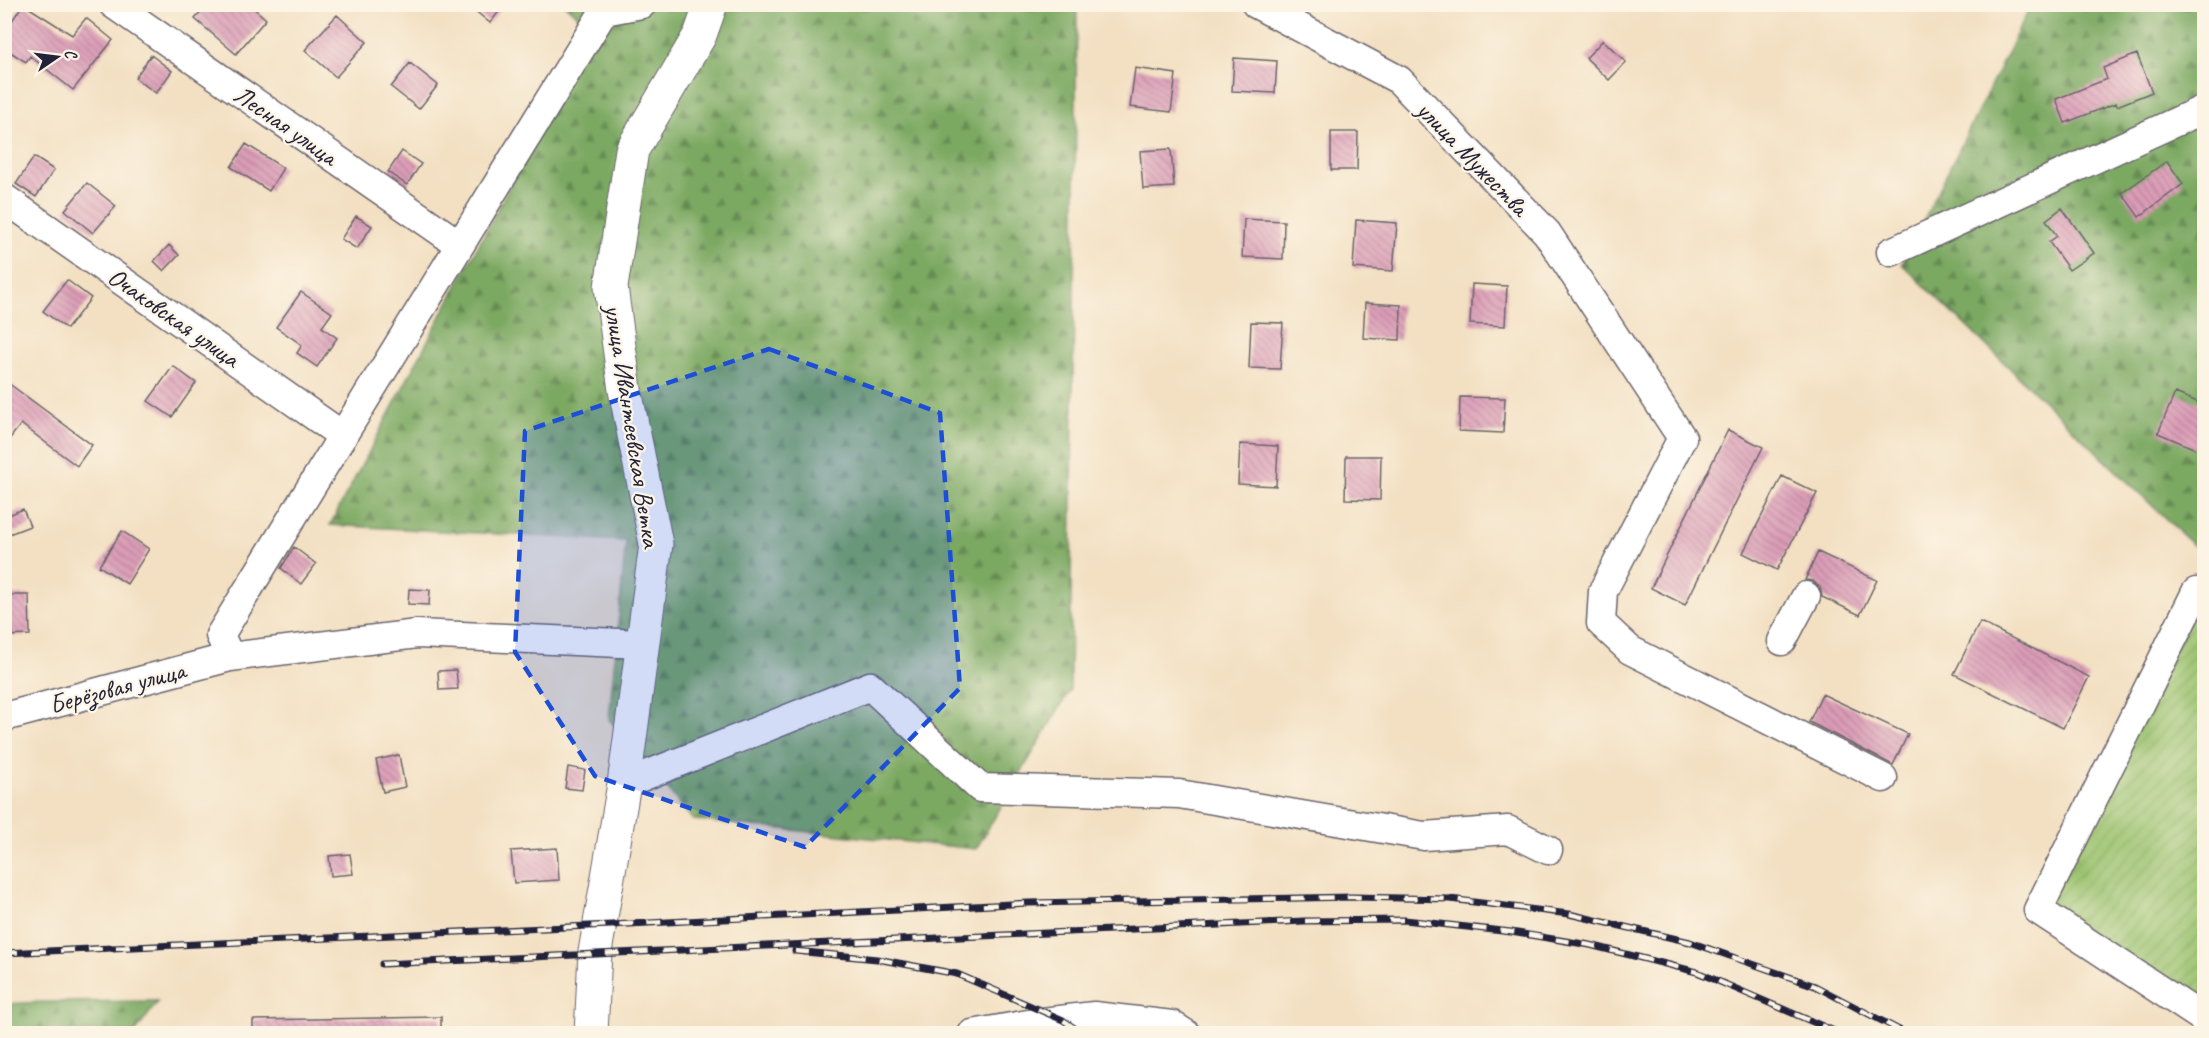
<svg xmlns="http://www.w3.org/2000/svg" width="2209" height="1038" font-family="Caveat,sans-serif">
<defs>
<pattern id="forest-firs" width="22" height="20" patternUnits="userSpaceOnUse" patternTransform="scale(1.5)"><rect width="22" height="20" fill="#7ca962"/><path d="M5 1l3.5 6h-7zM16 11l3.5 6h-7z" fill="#658952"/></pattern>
<pattern id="garden-furrows" width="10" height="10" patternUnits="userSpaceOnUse" patternTransform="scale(1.5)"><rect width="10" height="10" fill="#9bc36f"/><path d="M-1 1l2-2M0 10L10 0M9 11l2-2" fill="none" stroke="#85a761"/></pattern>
<pattern id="building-back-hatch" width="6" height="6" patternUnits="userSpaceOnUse" patternTransform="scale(1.5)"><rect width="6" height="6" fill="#dc9db7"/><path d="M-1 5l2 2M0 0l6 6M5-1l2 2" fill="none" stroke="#b28096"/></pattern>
</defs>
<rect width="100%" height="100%" fill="#fcf5e5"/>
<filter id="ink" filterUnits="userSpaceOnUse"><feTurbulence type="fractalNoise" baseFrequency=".0167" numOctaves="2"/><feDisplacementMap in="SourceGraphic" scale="12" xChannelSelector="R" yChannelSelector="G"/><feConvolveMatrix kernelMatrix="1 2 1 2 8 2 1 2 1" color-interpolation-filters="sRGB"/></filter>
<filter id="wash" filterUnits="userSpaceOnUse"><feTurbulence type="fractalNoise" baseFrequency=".008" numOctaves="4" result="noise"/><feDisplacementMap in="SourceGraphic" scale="24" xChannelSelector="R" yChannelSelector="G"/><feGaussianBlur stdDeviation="1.35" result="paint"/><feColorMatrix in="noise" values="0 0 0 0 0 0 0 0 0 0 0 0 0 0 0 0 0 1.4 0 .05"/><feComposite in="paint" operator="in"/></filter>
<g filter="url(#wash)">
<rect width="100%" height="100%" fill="#f3e0c3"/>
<path fill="url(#forest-firs)" stroke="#4f664e" stroke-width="1.5" d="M 565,5 L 1077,5 L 1070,690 L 976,849 L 693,820 L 609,719 L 626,541 L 330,525 L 593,29 Z
M 2031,5 L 2204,5 L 2204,551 L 2193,545 L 1902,264 Z
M 158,1001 L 135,1033 L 5,1033 L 5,1004 L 42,1002 Z"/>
<path fill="url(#garden-furrows)" stroke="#5e7255" stroke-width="1.5" d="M 2193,614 L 2204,620 L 2204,1011 L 2044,908 Z"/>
<g id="blocks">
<path fill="url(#building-back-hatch)" d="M 23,4 L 72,35 L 86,18 L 113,40 L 73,90 L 30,56 L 26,62 L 4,48 L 4,33 Z
M 207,4 L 249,4 L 266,19 L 236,54 L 195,19 Z
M 467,4 L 505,4 L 490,23 Z
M 337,15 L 367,42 L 336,77 L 305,50 Z
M 1603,40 L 1626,62 L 1609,80 L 1586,58 Z
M 2137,54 L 2152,92 L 2117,106 L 2116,103 L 2065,123 L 2056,99 L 2107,79 L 2103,68 Z
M 151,55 L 172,71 L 156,93 L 135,78 Z
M 1234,58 L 1277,61 L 1275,93 L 1232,91 Z
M 410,63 L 438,85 L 419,109 L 391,87 Z
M 1135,68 L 1176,74 L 1171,112 L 1130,107 Z
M 1331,132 L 1358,132 L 1357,170 L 1331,170 Z
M 246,144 L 283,168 L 269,191 L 231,167 Z
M 1171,149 L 1174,187 L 1143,189 L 1140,151 Z
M 402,151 L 421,164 L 407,185 L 388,172 Z
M 34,157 L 54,170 L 36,197 L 16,184 Z
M 2167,161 L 2183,184 L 2139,217 L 2122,193 Z
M 87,183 L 116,206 L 93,233 L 65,210 Z
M 2062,208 L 2094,253 L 2069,270 L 2049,242 L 2057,236 L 2046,220 Z
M 356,216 L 372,226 L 357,249 L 341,239 Z
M 1244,219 L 1284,221 L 1283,259 L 1242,257 Z
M 1356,220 L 1397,223 L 1393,271 L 1353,268 Z
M 169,245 L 179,255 L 164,271 L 154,261 Z
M 67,280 L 91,298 L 67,329 L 43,311 Z
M 1472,284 L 1507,286 L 1505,326 L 1470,324 Z
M 301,292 L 332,313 L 322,327 L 337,338 L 317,367 L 297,353 L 302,345 L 276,327 Z
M 1365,303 L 1401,305 L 1400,340 L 1363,338 Z
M 1251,322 L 1283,323 L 1280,369 L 1249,368 Z
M 173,366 L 196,383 L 172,417 L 148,401 Z
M 4,380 L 92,445 L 77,466 L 21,424 L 4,446 Z
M 2175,393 L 2205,405 L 2205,453 L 2158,433 Z
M 1460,397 L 1505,398 L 1503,433 L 1459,431 Z
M 1728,430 L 1763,447 L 1685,605 L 1651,588 Z
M 1240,444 L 1278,446 L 1276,486 L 1238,484 Z
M 1346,456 L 1381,456 L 1380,500 L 1345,499 Z
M 1782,476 L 1817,493 L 1777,570 L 1743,553 Z
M 23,509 L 30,526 L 4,536 L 4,517 Z
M 122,531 L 149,549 L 127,584 L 99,566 Z
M 294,547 L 316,564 L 301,584 L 281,568 Z
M 1818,552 L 1877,580 L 1860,615 L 1822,597 L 1820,587 L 1813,581 L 1805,580 Z
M 409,589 L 430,590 L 429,605 L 408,604 Z
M 4,595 L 29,595 L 30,635 L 4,636 Z
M 1980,622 L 2089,677 L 2063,728 L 1954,674 Z
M 456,670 L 458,689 L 439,690 L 438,671 Z
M 1822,694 L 1908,734 L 1893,765 L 1809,722 Z
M 399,755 L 405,787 L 383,792 L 376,760 Z
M 568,767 L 585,770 L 582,790 L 565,788 Z
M 557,848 L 559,880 L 514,883 L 511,851 Z
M 350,854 L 353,874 L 331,876 L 329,856 Z
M 441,1017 L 441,1034 L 253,1034 L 253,1020 Z"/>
</g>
</g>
<g filter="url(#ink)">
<use href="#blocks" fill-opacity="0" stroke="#6b646b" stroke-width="1.5"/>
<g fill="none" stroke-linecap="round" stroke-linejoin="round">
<g stroke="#6b646b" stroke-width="31">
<path id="minor" d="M 113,4 L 460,245
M 1256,4 L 1399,80 L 1547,233 L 1682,438 L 1603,591 L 1601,623 L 1630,650 L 1883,778
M 4,198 L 343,436
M 1891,252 L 2204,109
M 2204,597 L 2196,592 L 2038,910 L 2204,1019
M 1782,641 L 1806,596
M 642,644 L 417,634 L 230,657 L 220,635 L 604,11 L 642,4
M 4,717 L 230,657
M 624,784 L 870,686 L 980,788 L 1179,794 L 1424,836 L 1508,830 L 1548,850
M 1034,1023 L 1094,1016 L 1172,1025 L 1186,1034
M 972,1034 L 1034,1023 L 1039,1034"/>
</g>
<g stroke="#6b646b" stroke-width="35">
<path id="major" d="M 591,1034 L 595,952 L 624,784 L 656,544 L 625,390 L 611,287 L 632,150 L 700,35 L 711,4"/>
</g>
<use href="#minor" stroke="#fff" stroke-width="28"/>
<use href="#major" stroke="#fff" stroke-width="33"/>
<g stroke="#22223b" stroke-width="7">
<path id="rail" d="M 795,951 L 877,959 L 957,974 L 1063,1020 L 1083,1034
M 4,953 L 611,925 L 1029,903 L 1353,897 L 1450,899 L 1569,914 L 1690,942 L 1815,986 L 1907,1034
M 382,964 L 1304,921 L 1405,920 L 1511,932 L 1590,945 L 1697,972 L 1841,1034"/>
</g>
<use href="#rail" stroke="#fcf5e5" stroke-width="4.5" stroke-dasharray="14" stroke-linecap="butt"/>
</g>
</g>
<path fill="#1d4ed8" fill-opacity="0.2" stroke="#1d4ed8" stroke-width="4.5" stroke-dasharray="12 8" stroke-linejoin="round" d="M 769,349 L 940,413 L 960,688 L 805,847 L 595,776 L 515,652 L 525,431 Z"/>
<g text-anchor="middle" stroke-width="4.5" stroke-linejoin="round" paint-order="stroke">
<g font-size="26" fill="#22223b" stroke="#fcf5e5">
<text transform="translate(286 125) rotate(35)" y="9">Лесная улица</text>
<text transform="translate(1473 158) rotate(46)" y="9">улица Мужества</text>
<text transform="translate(174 317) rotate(35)" y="9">Очаковская улица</text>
<text transform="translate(633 426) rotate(81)" y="9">улица Ивантеевская Ветка</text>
<text transform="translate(117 687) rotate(-15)" y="9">Берёзовая улица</text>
</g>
</g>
<rect width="2209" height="1038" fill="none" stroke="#fcf5e5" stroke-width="24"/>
<g transform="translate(57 57) rotate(76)" stroke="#fcf5e5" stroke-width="4.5" paint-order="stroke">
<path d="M0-4.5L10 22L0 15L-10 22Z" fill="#22223b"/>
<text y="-9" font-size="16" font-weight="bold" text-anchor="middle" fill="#22223b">С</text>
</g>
</svg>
